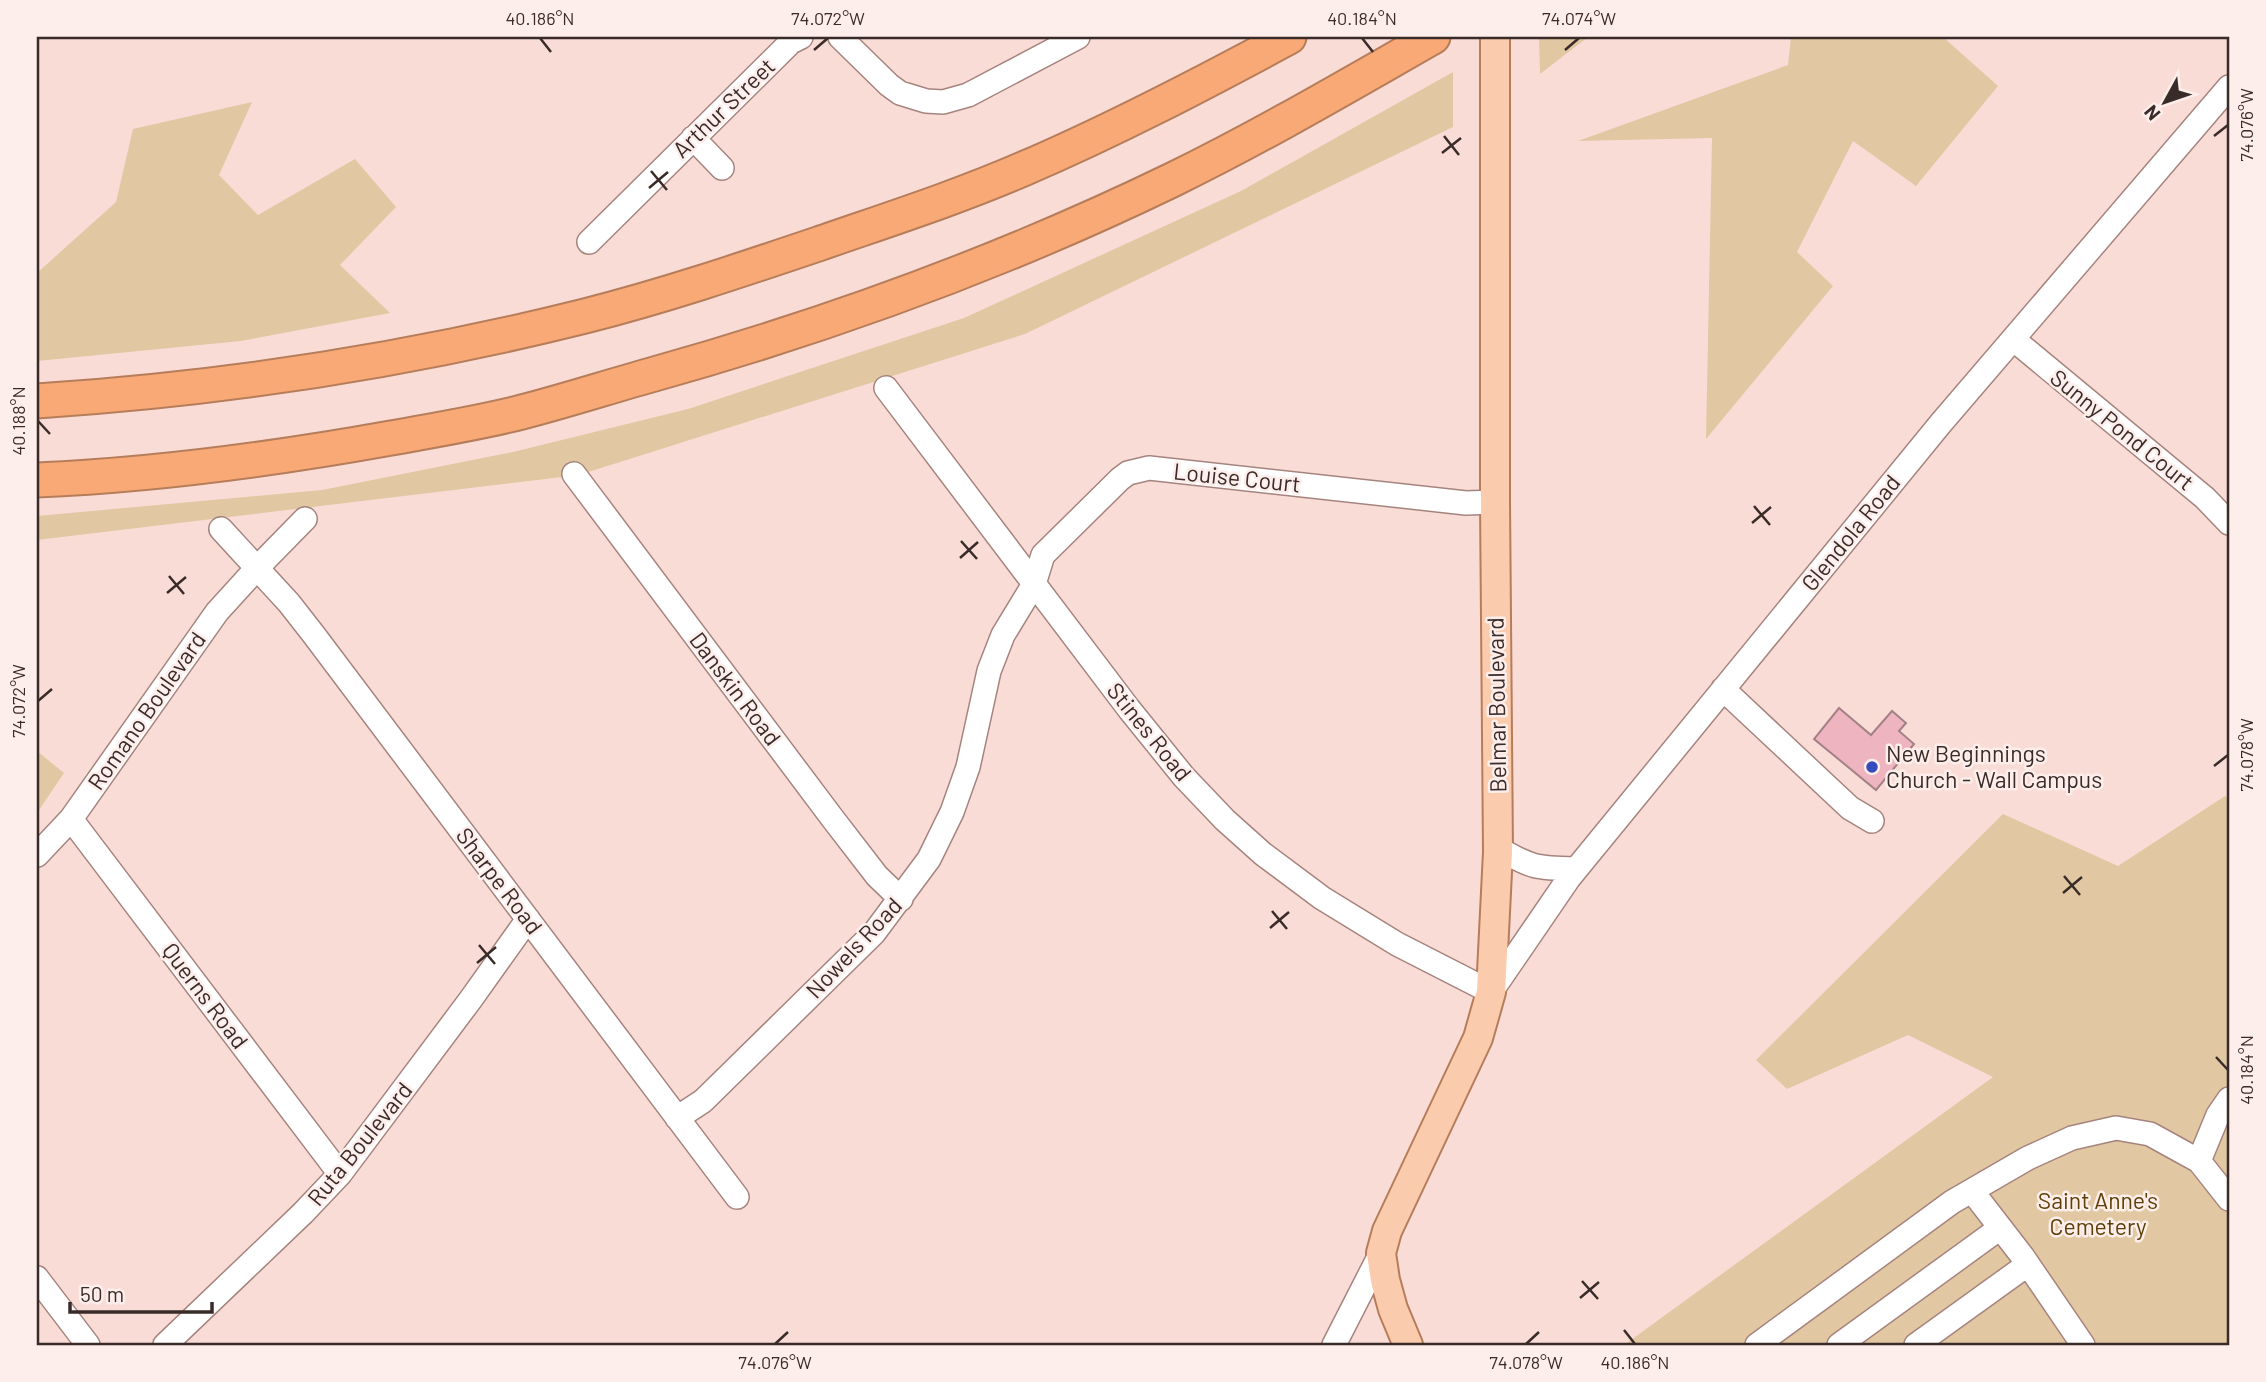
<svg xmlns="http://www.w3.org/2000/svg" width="2266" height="1382" font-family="Barlow,sans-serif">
<rect width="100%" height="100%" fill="#fadcd7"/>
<path fill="#e1c8a3" d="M 1539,37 L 1588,37 L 1540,74 Z
M 1791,37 L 1943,37 L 1998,86 L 1916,186 L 1853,141 L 1797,252 L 1833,286 L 1706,439 L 1712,138 L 1578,141 L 1788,65 Z
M 1453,72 L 1453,127 L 1025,334 L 579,475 L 37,540 L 37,516 L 322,490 L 513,452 L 688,409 L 964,318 L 1241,191 Z
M 252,102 L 219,175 L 258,215 L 355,159 L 396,207 L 340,265 L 390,313 L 241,341 L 37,361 L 37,273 L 116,202 L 133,129 Z
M 37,751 L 64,773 L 37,813 Z
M 2225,796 L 2229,799 L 2229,1345 L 1624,1345 L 1993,1077 L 1908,1035 L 1787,1089 L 1756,1060 L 2003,814 L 2118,866 Z"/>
<path fill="#eeb4bf" stroke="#a38187" stroke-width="2" d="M 1839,708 L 1871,735 L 1892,711 L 1906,723 L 1899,731 L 1914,744 L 1876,790 L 1814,739 Z"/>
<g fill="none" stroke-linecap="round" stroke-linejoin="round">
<g stroke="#a6847e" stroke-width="26">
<path id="minor" d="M 840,37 L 889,85 L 900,93 L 926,101 L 943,102 L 968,95 L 1078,37
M 693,138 L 722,168
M 589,242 L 791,42 L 801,37
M 2013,339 L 2205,498 L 2229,523
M 886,388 L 1129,709 L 1184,777 L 1225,820 L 1263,854 L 1322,898 L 1397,944 L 1491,992 L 1569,878 L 1941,423 L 2229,87
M 574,474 L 833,819 L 877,876 L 901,899
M 221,529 L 289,603 L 314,635 L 737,1197
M 1723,689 L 1850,808 L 1872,821
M 71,819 L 340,1174
M 1498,848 C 1531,868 1537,868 1576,869
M 37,855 L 71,819 L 217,612 L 257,568 L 305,519
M 2229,1099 L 2218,1115 L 2199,1161 L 2229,1199
M 677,1118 L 703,1101 L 874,933 L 929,859 L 952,812 L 968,767 L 989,671 L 1003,635 L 1034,584 L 1043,555 L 1120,479 L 1128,473 L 1149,468 L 1466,503 L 1495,502
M 1972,1191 L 2023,1257 L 2083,1345
M 37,1278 L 88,1345
M 165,1345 L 303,1213 L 340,1174 L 471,999 L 528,919
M 1334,1345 L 1381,1253
M 1757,1345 L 1952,1202 L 2028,1158 L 2072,1138 L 2116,1128 L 2150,1134 L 2199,1161
M 1839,1345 L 2000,1228
M 1916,1345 L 2027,1265"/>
</g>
<g stroke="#b67d5b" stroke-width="32">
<path id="major" d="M 1408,1345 L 1393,1309 L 1385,1280 L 1381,1253 L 1387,1231 L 1478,1038 L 1491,992 L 1498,852 L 1495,502 L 1495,37"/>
</g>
<g stroke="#b67d5b" stroke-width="37">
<path id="highway" d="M 37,401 C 222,389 405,361 585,316 C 664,296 741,270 818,244 C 887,220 956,198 1023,169 C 1114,130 1202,84 1289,37
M 37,480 C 155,475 274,459 391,438 C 435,430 479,423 522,412 C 565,401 608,387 651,375 C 830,325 1005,261 1172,180 C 1262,136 1347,86 1433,37"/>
</g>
<use href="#minor" stroke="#fff" stroke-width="23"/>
<use href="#major" stroke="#fbcbad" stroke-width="28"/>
<use href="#highway" stroke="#f9a976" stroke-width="33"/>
</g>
<path fill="none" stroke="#392b28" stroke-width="2.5" d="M 540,38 L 551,52M 1362,38 L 1373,52M 814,50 L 828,38M 1565,50 L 1579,38M 1444,136 L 1459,155M 2214,136 L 2228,125M 1442,153 L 1461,138M 651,171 L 667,190M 649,188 L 668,172M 38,421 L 50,434M 1754,506 L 1770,525M 1752,523 L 1771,507M 961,541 L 977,559M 960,558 L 978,542M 169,576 L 184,594M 167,593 L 186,577M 38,701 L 52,689M 2214,766 L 2228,755M 2064,876 L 2080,895M 2063,893 L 2082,877M 1272,911 L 1287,929M 1270,928 L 1289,912M 479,945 L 495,964M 477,963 L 496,947M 2216,1057 L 2228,1070M 1582,1281 L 1598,1299M 1580,1298 L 1599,1282M 1624,1330 L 1635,1344M 775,1344 L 788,1332M 1526,1344 L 1539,1332"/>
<circle fill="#364bbd" stroke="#fdeeeb" stroke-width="2.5" cx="1872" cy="767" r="7"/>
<g text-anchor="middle" stroke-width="5" stroke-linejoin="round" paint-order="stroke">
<g font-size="23" fill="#392b28" stroke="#fdeeeb">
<text transform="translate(724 108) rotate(-44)" y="8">Arthur Street</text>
<text transform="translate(2122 430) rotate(39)" y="8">Sunny Pond Court</text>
<text transform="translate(1237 478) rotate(6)" y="8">Louise Court</text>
<text transform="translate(1851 533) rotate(-51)" y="8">Glendola Road</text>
<text transform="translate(735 689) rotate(53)" y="8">Danskin Road</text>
<text transform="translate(1497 705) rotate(-91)" y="8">Belmar Boulevard</text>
<text transform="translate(147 711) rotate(-55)" y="8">Romano Boulevard</text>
<text transform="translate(1149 732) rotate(51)" y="8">Stines Road</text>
<text transform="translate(499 881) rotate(53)" y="8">Sharpe Road</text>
<text transform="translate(854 948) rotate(-47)" y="8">Nowels Road</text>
<text transform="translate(205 996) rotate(53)" y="8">Querns Road</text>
<text transform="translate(360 1144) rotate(-51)" y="8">Ruta Boulevard</text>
</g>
<g font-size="23" fill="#392b28" stroke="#fdeeeb" text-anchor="start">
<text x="1886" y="762">New Beginnings<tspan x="1886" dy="26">Church - Wall Campus</tspan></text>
</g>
<g font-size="23" fill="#5d3f05" stroke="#fdeeeb">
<text x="2098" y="1209">Saint Anne's<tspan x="2098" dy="26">Cemetery</tspan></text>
</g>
</g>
<rect width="2266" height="1382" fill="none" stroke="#fdeeeb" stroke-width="77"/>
<g transform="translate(2165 102) rotate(230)" stroke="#fdeeeb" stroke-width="5" paint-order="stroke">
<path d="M0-5L12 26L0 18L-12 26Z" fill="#392b28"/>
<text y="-10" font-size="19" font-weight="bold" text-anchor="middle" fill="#392b28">N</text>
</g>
<path d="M70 1302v10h142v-10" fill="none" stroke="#392b28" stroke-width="3.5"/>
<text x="80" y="1302" font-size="21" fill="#392b28" stroke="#fdeeeb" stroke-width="5" paint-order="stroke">50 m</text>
<rect x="38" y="38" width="2190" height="1306" fill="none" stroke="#392b28" stroke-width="2.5"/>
<g font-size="18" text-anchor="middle" fill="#392b28">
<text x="540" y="25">40.186°N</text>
<text x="828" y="25">74.072°W</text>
<text x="1362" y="25">40.184°N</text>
<text x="1579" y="25">74.074°W</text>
<text transform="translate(2247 125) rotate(-90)" y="6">74.076°W</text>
<text transform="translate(19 421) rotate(-90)" y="6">40.188°N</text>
<text transform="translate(19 701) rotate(-90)" y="6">74.072°W</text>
<text transform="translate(2247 755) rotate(-90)" y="6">74.078°W</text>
<text transform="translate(2247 1070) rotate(-90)" y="6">40.184°N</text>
<text x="775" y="1369">74.076°W</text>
<text x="1526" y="1369">74.078°W</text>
<text x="1635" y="1369">40.186°N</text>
</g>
</svg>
